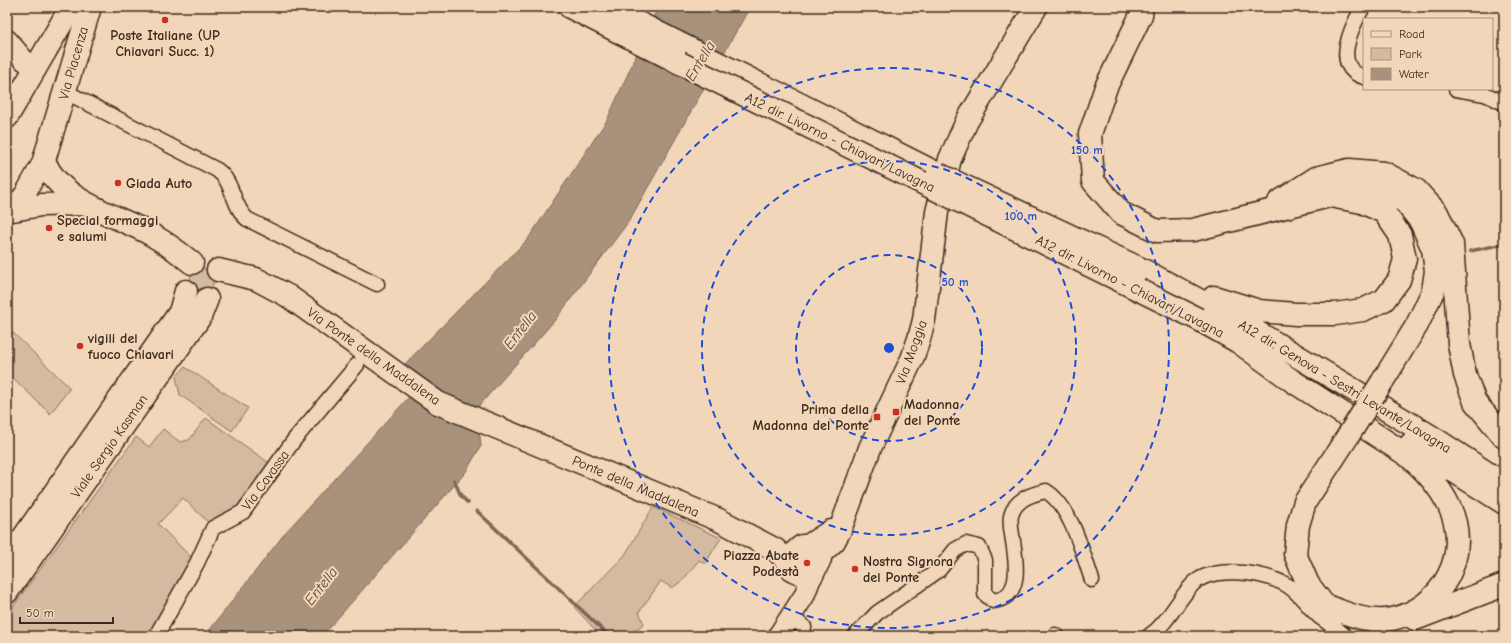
<svg xmlns="http://www.w3.org/2000/svg" width="1511" height="643" font-family="'Comic Neue',sans-serif">
<rect width="100%" height="100%" fill="#f2d6b9"/>
<filter id="ink" filterUnits="userSpaceOnUse"><feTurbulence type="fractalNoise" baseFrequency=".025" numOctaves="2"/><feDisplacementMap in="SourceGraphic" scale="8" xChannelSelector="R" yChannelSelector="G"/><feConvolveMatrix kernelMatrix="1 2 1 2 8 2 1 2 1" color-interpolation-filters="sRGB"/></filter>
<g filter="url(#ink)">
<path fill="#d4baa0" stroke="#88725f" d="M190 280a12 12 0 1 1 24 0a12 12 0 1 1-24 0Z
M 7,327 L 70,388 L 50,414 L 7,372 Z
M 185,367 L 248,408 L 232,431 L 180,395 L 176,377 Z
M 206,418 L 272,465 L 237,512 L 210,524 L 183,498 L 158,524 L 194,560 L 149,636 L 7,636 L 7,615 L 136,437 L 149,447 L 163,429 L 180,442 L 189,440 Z
M 653,507 L 721,538 L 705,564 L 699,560 L 683,580 L 672,588 L 661,581 L 639,612 L 644,624 L 626,636 L 601,636 L 574,607 L 625,555 Z"/>
<path fill="#a9927c" stroke="#7d6856" d="M 658,7 L 750,7 L 629,221 L 555,320 L 477,408 L 481,446 L 465,473 L 322,636 L 205,636 L 285,533 L 420,385 L 401,368 L 528,239 L 607,120 Z"/>
<g fill="none" stroke-linecap="round" stroke-linejoin="round">
<path stroke="#7d6856" stroke-width="3.5" d="M 1470,251 L 1504,244
M 454,480 L 461,496 L 468,503
M 477,511 L 609,636"/>
<g stroke="#3b2a1e" stroke-width="17">
<path id="street" d="M 1363,7 C 1352,26 1331,68 1364,77
M 1456,89 L 1485,94 L 1504,103
M 66,92 L 217,170 C 234,182 232,206 247,219 L 377,284
M 790,616 L 804,627 L 803,636
M 1055,635 L 1057,636
M 156,636 L 197,563 L 213,528 L 243,512 L 294,440 L 357,365
M 855,636 L 877,613 L 939,570 L 955,550 L 966,544 L 979,547 L 985,560 L 985,594 L 993,601 C 1027,597 1014,552 1011,528 C 1011,525 1010,519 1011,516 C 1015,499 1032,494 1046,491 C 1071,506 1083,554 1092,580
M 1149,636 C 1168,623 1177,601 1192,585 C 1211,565 1260,572 1283,583 C 1299,590 1307,607 1321,618 C 1329,624 1337,628 1345,636"/>
</g>
<g stroke="#3b2a1e" stroke-width="23">
<path id="secondary" d="M 7,40 L 24,60 L 34,68
M 12,210 L 25,194 L 44,160
M 778,636 L 804,596 L 812,575"/>
</g>
<g stroke="#3b2a1e" stroke-width="25">
<path id="primary" d="M 90,7 L 44,160 C 59,202 118,215 152,235 C 166,243 180,253 192,263
M 7,117 L 71,7
M 7,211 L 41,205 L 86,204
M 218,270 L 256,279 L 288,296 L 438,403 L 719,520 L 776,550 L 791,565
M 808,546 L 819,555 L 820,559 L 812,575 L 805,575 L 793,570 L 791,565 L 797,550 L 802,546 L 808,546 L 831,531
M 819,555 L 834,541 L 840,530 L 870,448 L 912,359 L 919,339 L 924,320 L 937,212 L 950,159 L 967,121 L 1036,7
M 7,561 L 180,312 L 186,291
M 7,592 L 200,317 L 207,299"/>
</g>
<g stroke="#3b2a1e" stroke-width="25">
<path id="highway" d="M 570,7 L 680,63
M 607,7 L 938,174
M 1142,7 L 1141,15 L 1106,87 L 1090,134 L 1093,181 L 1121,213 L 1157,231 L 1193,230 L 1329,196 L 1358,186 L 1389,192 L 1405,202 L 1421,222 L 1433,249 L 1436,271 L 1433,291 L 1417,325 L 1382,382
M 1279,202 L 1316,178 L 1349,170 L 1384,173 L 1416,190 L 1437,213 L 1452,244 L 1459,344 L 1465,375 L 1475,402 L 1504,437
M 1141,269 L 1247,326 L 1432,437 L 1504,484
M 1214,297 L 1259,311 L 1296,314 L 1335,314 L 1363,310 L 1384,300 L 1399,280 L 1405,259 L 1400,235 L 1384,212 L 1362,202 L 1330,196
M 1198,319 L 1244,345
M 1233,338 L 1291,380 L 1407,455 C 1424,469 1439,485 1449,506 C 1472,553 1443,608 1392,619 C 1369,624 1345,613 1324,605
M 1411,444 L 1504,503
M 1335,614 L 1324,605 L 1308,584 L 1295,554 L 1298,525 L 1305,502 L 1348,436
M 1415,619 L 1504,585"/>
</g>
<use href="#street" stroke="#f2d6b9" stroke-width="14"/>
<use href="#secondary" stroke="#f2d6b9" stroke-width="20"/>
<use href="#primary" stroke="#f2d6b9" stroke-width="22"/>
<use href="#highway" stroke="#f2d6b9" stroke-width="22"/>
<g stroke="#3b2a1e" stroke-width="25" stroke-linecap="butt">
<path id="highway-bridge" d="M 680,63 L 1198,319
M 938,174 L 1141,269
M 1348,436 L 1382,382"/>
</g>
<use href="#highway-bridge" stroke="#f2d6b9" stroke-width="22"/>
</g>
</g>
<g fill="none" stroke="#1d4ed8" stroke-width="2" stroke-dasharray="7 5">
<circle cx="889" cy="348" r="93"/>
<circle cx="889" cy="348" r="187"/>
<circle cx="889" cy="348" r="280"/>
</g>
<g fill="#c8321e" stroke="#f2d6b9" stroke-width="1.5">
<circle cx="165" cy="20" r="4"/>
<circle cx="118" cy="183" r="4"/>
<circle cx="49" cy="228" r="4"/>
<circle cx="80" cy="346" r="4"/>
<rect x="892" y="408" width="8" height="8" rx="2"/>
<rect x="873" y="413" width="8" height="8" rx="2"/>
<circle cx="807" cy="563" r="4"/>
<circle cx="855" cy="569" r="4"/>
</g>
<g text-anchor="middle" stroke-width="4" stroke-linejoin="round" paint-order="stroke">
<g font-size="14" font-weight="bold" fill="#3b2a1e" stroke="#f2d6b9" text-anchor="start">
<text x="165" y="40" text-anchor="middle">Poste Italiane (UP<tspan x="165" dy="16">Chiavari Succ. 1)</tspan></text>
<text x="126" y="188">Giada Auto</text>
<text x="57" y="225">Special formaggi<tspan x="57" dy="16">e salumi</tspan></text>
<text x="88" y="343">vigili del<tspan x="88" dy="16">fuoco Chiavari</tspan></text>
<text x="904" y="409">Madonna<tspan x="904" dy="16">del Ponte</tspan></text>
<text x="869" y="414" text-anchor="end">Prima della<tspan x="869" dy="16">Madonna del Ponte</tspan></text>
<text x="799" y="560" text-anchor="end">Piazza Abate<tspan x="799" dy="16">Podestà</tspan></text>
<text x="863" y="566">Nostra Signora<tspan x="863" dy="16">del Ponte</tspan></text>
</g>
<g font-size="14" fill="#3b2a1e" stroke="#f2d6b9">
<text transform="translate(73 63) rotate(-74)" y="5">Via Piacenza</text>
<text transform="translate(840 142) rotate(26)" y="5">A12 dir. Livorno - Chiavari/Lavagna</text>
<text transform="translate(1130 286) rotate(27)" y="5">A12 dir. Livorno - Chiavari/Lavagna</text>
<text transform="translate(911 352) rotate(-70)" y="5">Via Moggia</text>
<text transform="translate(374 356) rotate(35)" y="5">Via Ponte della Maddalena</text>
<text transform="translate(1345 386) rotate(31)" y="5">A12 dir. Genova - Sestri Levante/Lavagna</text>
<text transform="translate(109 446) rotate(-55)" y="5">Viale Sergio Kasman</text>
<text transform="translate(265 480) rotate(-54)" y="5">Via Cavassa</text>
<text transform="translate(636 486) rotate(23)" y="5">Ponte della Maddalena</text>
</g>
<g font-size="15" font-style="italic" fill="#564436" stroke="#f2d6b9">
<text transform="translate(700 61) rotate(-59)" y="5">Entella</text>
<text transform="translate(520 330) rotate(-52)" y="5">Entella</text>
<text transform="translate(321 586) rotate(-52)" y="5">Entella</text>
</g>
</g>
<circle cx="889" cy="348" r="6" fill="#1d4ed8" stroke="#f2d6b9" stroke-width="2"/>
<g font-size="12" text-anchor="middle" font-weight="bold" fill="#1d4ed8" stroke="#f2d6b9" stroke-width="4" stroke-linejoin="round" paint-order="stroke">
<text x="1087" y="154">150 m</text>
<text x="1021" y="220">100 m</text>
<text x="955" y="286">50 m</text>
</g>
<rect width="1511" height="643" fill="none" stroke="#f2d6b9" stroke-width="24"/>
<rect x="12" y="12" width="1487" height="619" fill="none" stroke="#3b2a1e" stroke-width="1.5" filter="url(#ink)"/>
<rect x="1363" y="18" width="130" height="72" fill="#f2d6b9" stroke="#a9917b"/>
<rect x="1371" y="31" width="20" height="6" fill="#f2d6b9" stroke="#a9917b"/>
<text x="1399" y="38" font-size="12" fill="#3b2a1e">Road</text>
<rect x="1371" y="48" width="20" height="12" fill="#d4baa0" stroke="#a9917b"/>
<text x="1399" y="58" font-size="12" fill="#3b2a1e">Park</text>
<rect x="1371" y="68" width="20" height="12" fill="#a9927c" stroke="#a9917b"/>
<text x="1399" y="78" font-size="12" fill="#3b2a1e">Water</text>
<path d="M20 617v6h93v-6" fill="none" stroke="#3b2a1e" stroke-width="2"/>
<text x="26" y="617" font-size="12" fill="#3b2a1e" stroke="#f2d6b9" stroke-width="3" paint-order="stroke">50 m</text>
</svg>
